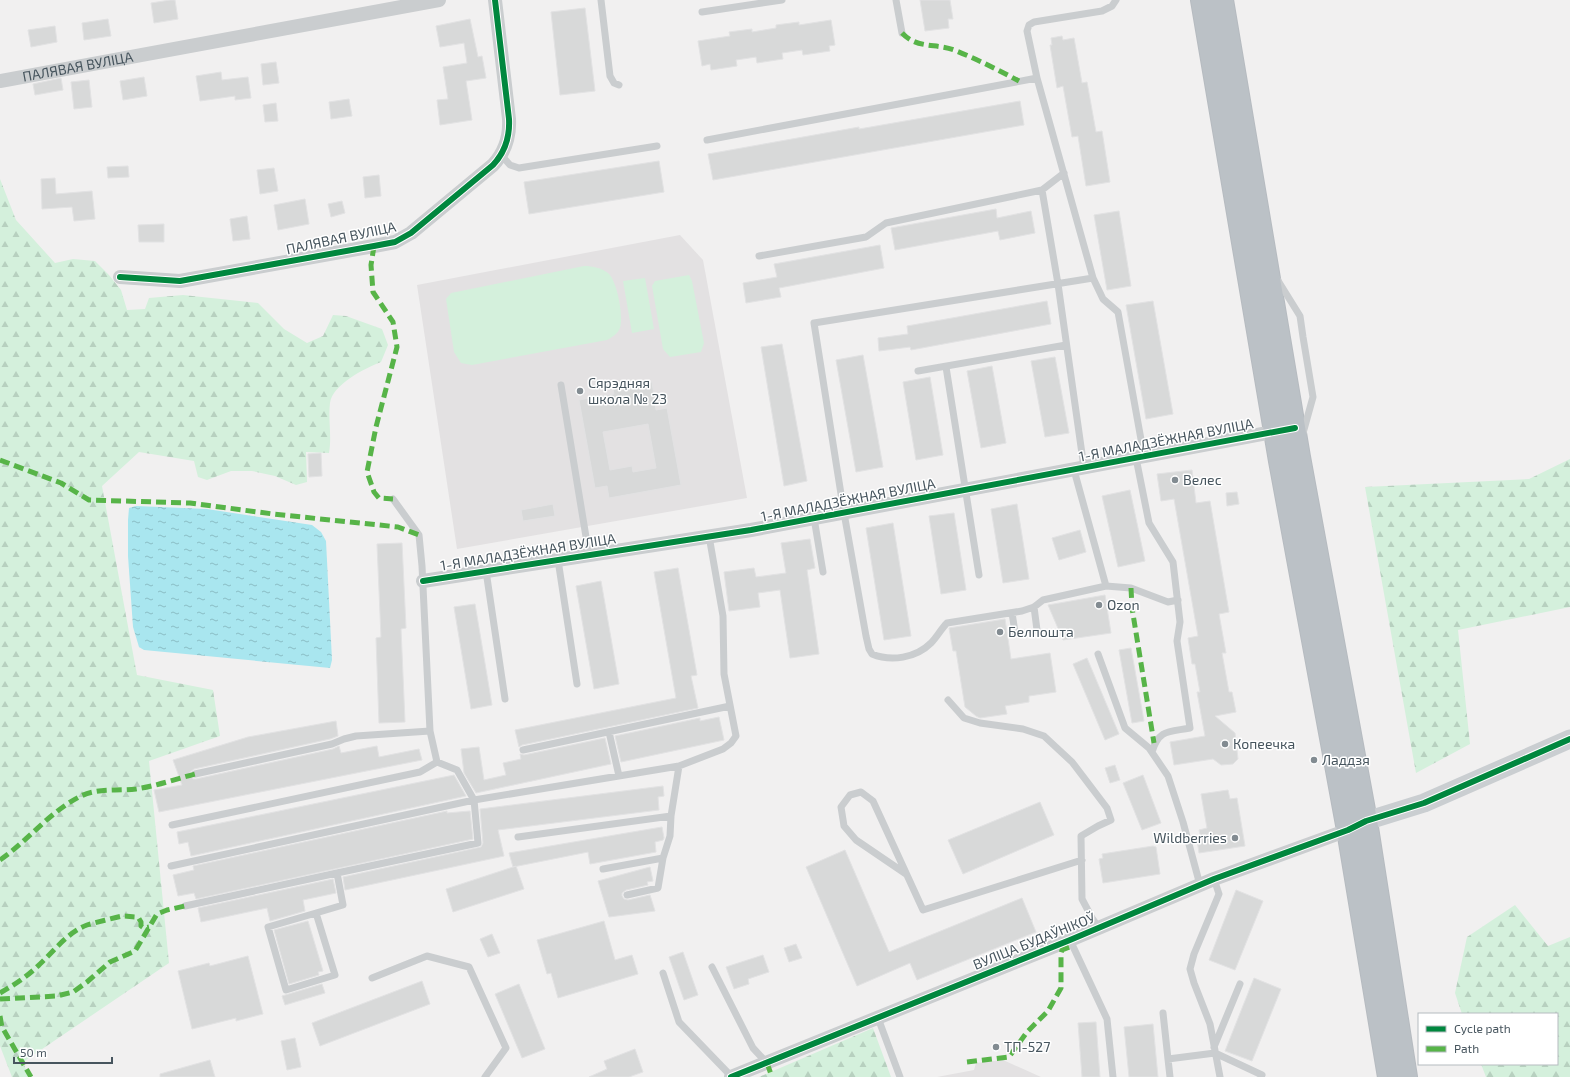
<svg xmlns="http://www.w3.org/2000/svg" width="1570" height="1077" font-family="'Exo 2',sans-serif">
<defs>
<pattern id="forest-firs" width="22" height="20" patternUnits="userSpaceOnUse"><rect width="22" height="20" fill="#d4f0dc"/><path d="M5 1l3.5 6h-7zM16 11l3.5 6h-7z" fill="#b7d0bf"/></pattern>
<pattern id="water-ripples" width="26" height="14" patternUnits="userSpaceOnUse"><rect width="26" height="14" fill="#a9e6ef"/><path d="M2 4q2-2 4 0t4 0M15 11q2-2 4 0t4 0" fill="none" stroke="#8bbdc5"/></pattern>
</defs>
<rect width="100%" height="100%" fill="#f1f0f0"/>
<path fill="#e3e1e2" d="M 680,235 L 703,260 L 747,498 L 457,549 L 417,285 Z
M 1003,1060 L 1041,1077 L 937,1077 L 974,1070 L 976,1063 Z"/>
<path fill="url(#forest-firs)" d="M 0,179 L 16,220 L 55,263 L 73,259 L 95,261 L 109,275 L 121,290 L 127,310 L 145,309 L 149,298 L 183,295 L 258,303 L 284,329 L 307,343 L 323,336 L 333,315 L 346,316 L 382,329 L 388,345 L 381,362 C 365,368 332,385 330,403 C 328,420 332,436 329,453 L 306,452 L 307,482 L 296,485 L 275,476 L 252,471 L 231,471 L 207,480 L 198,477 L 194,461 L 139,452 L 102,486 L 137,675 L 213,690 L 220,736 L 149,761 L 169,963 L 23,1062 L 29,1077 L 12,1077 L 0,1046 Z
M 1570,459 L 1570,607 L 1458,630 L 1470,744 L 1416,773 L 1365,487 L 1529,479 Z
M 1515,905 L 1548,946 L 1570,937 L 1570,1077 L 1486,1077 L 1481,1064 L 1557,1064 L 1557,1014 L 1462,1014 L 1455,993 L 1467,937 Z
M 873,1028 L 891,1077 L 759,1077 Z"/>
<path fill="#d4f0dc" d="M 584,266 C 593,266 601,268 608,273 C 617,280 625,320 619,330 C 617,334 611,338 607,340 L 472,365 L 461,363 L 454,352 L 446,299 L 451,293 Z
M 689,275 L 692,281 L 704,343 L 701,352 L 670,357 L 663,349 L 652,286 L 655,281 Z
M 645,278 L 654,329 L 632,333 L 623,281 Z"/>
<path fill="url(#water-ripples)" d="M 136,506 L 207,509 L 312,525 L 321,532 L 326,541 L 332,660 L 330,668 L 144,650 L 139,647 L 133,627 L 128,556 L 128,520 L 129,508 Z"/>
<path fill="#d8d9d9" stroke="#e2e2e3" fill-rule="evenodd" d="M 170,0 L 175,0 L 178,19 L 154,23 L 151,3 Z
M 920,0 L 950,0 L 953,19 L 948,19 L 949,28 L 925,31 Z
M 585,8 L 595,91 L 560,95 L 551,12 Z
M 108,19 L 111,36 L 84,40 L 82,23 Z
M 470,19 L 478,57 L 482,56 L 486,78 L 466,81 L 472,120 L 440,125 L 437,100 L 448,99 L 443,67 L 467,63 L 464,43 L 440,47 L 436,26 Z
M 831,20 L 835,45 L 829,46 L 830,51 L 803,55 L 802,50 L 782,53 L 783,59 L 757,63 L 756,57 L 736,60 L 737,66 L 711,70 L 710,64 L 702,66 L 698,41 L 730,36 L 729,32 L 752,29 L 752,32 L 776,28 L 776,25 L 799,22 L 799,25 Z
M 55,26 L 57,42 L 31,47 L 28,30 Z
M 1062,36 L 1063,40 L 1074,38 L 1082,83 L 1087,82 L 1096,132 L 1102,131 L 1110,182 L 1086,186 L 1078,136 L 1072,137 L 1063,86 L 1057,88 L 1050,45 L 1052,45 L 1051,38 Z
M 276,62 L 279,83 L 263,85 L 261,64 Z
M 221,72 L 222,80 L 248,77 L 251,98 L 235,100 L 235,96 L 200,101 L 196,76 Z
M 144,77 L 147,96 L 123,100 L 120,81 Z
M 61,78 L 63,90 L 35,95 L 33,84 Z
M 89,80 L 92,107 L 74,109 L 71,82 Z
M 349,99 L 352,116 L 331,119 L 329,102 Z
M 1020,101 L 1024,125 L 713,180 L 708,154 L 859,127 L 859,129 Z
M 276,103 L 278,121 L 265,122 L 263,105 Z
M 659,161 L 664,192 L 529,214 L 524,182 Z
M 128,166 L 129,177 L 108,178 L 107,167 Z
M 274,168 L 278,191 L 260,194 L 257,170 Z
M 379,175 L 381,196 L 365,198 L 363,177 Z
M 55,178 L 56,194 L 92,191 L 95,219 L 74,221 L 72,207 L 42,209 L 41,179 Z
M 305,199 L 309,224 L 278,230 L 274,205 Z
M 342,201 L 345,213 L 331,217 L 328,204 Z
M 996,209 L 997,218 L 1031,211 L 1035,233 L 1000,240 L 998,231 L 895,250 L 891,228 Z
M 1119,211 L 1131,286 L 1107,290 L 1094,215 Z
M 247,216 L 250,239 L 233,241 L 230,219 Z
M 164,224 L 164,242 L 139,242 L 138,225 Z
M 880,245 L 884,268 L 779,288 L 781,297 L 746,303 L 743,283 L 777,277 L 774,264 Z
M 1047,301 L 1051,324 L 911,350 L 910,347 L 879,351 L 878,338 L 908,334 L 907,326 Z
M 1153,301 L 1173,414 L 1146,419 L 1126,305 Z
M 782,344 L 807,481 L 784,486 L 761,347 Z
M 863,355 L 883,467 L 856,472 L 836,360 Z
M 1055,357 L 1069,433 L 1045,437 L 1031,361 Z
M 992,366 L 1006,443 L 981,448 L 967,371 Z
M 930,377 L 943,455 L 916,460 L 903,382 Z
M 652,382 L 656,410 L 667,408 L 681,485 L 609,498 L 607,486 L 595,488 L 579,400 L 614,394 L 613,389 ZM 648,424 L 656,468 L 633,472 L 632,466 L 610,470 L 603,432 Z
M 321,453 L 322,476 L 309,477 L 308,454 Z
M 1192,470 L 1196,503 L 1210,501 L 1229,612 L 1219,614 L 1226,653 L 1222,653 L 1229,692 L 1232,692 L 1236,712 L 1215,716 L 1235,733 L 1238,759 L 1233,764 L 1221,765 L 1213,759 L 1174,765 L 1170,742 L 1205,736 L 1197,692 L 1200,692 L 1195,664 L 1192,664 L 1188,638 L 1198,636 L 1174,499 L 1161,501 L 1157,474 Z
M 1130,490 L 1145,561 L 1118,567 L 1102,496 Z
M 1237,492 L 1239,504 L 1227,506 L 1226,493 Z
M 553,504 L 555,516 L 523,521 L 521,510 Z
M 1017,504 L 1029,579 L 1003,583 L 991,509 Z
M 954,513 L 966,590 L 941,594 L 929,516 Z
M 893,523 L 911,636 L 884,640 L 866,528 Z
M 1080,530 L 1086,552 L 1059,560 L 1052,538 Z
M 810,539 L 815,568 L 807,570 L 819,654 L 790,658 L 780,590 L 758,593 L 760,607 L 729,611 L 724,572 L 754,568 L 756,577 L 786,573 L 781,543 Z
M 402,543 L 406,628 L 401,629 L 405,722 L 379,723 L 376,638 L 381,637 L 377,544 Z
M 678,568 L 697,675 L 691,676 L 698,708 L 522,745 L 519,747 L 515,730 L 676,698 L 654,572 Z
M 601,581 L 619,684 L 594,689 L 576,586 Z
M 1105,595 L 1111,633 L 1063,640 L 1048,605 Z
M 475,604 L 492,705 L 471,709 L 454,607 Z
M 1005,619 L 1011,659 L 1050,653 L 1056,692 L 1029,696 L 1029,702 L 1005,706 L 1007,714 L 980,718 L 976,716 L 965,707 L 956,651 L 953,651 L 949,628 Z
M 1131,648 L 1144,721 L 1132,723 L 1119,650 Z
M 1087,658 L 1119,734 L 1105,740 L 1073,664 Z
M 719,717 L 724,740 L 621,762 L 615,736 L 700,718 L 700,721 Z
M 336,721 L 338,736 L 330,739 L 194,769 L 190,772 L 190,775 L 193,779 L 196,779 L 333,749 L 339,746 L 341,753 L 377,746 L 379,757 L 419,749 L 422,760 L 159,812 L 154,790 L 182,785 L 173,760 L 248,737 Z
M 605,738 L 611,764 L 476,793 L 464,773 L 461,749 L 479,747 L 484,780 L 506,775 L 503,763 L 521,759 L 520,754 L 524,755 Z
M 1115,765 L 1120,780 L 1110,783 L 1105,768 Z
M 454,775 L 466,796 L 191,856 L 188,842 L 179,844 L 177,832 Z
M 1143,775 L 1161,823 L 1142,830 L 1123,783 Z
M 663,786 L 664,796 L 658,797 L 659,810 L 498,830 L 504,856 L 345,890 L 343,877 L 481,847 L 483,843 L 480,809 Z
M 1228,790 L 1230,799 L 1237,798 L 1245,846 L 1199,853 L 1197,840 L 1201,839 L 1199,830 L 1207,828 L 1201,794 Z
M 1040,802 L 1054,835 L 963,874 L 948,840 Z
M 447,811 L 447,813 L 470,811 L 473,839 L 196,899 L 194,893 L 178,896 L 173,875 L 194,870 L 193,866 Z
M 662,827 L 664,838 L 663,840 L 655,842 L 656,852 L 590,864 L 588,852 L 513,867 L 509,853 Z
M 1153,846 L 1156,847 L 1160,874 L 1103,883 L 1099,859 L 1103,858 L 1102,854 Z
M 845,850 L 889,952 L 1022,898 L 1036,932 L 917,980 L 910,963 L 857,986 L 806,867 Z
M 516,866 L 524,889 L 453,912 L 446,889 Z
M 650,867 L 653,881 L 647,882 L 648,885 L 626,890 L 622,893 L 622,896 L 624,899 L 628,900 L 650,895 L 655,911 L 609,917 L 598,881 Z
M 333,879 L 336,893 L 303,900 L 305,911 L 270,921 L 267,908 L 201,922 L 198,908 Z
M 1236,890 L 1263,901 L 1235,970 L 1209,960 Z
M 308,921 L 323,971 L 318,972 L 319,975 L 289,984 L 274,930 Z
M 604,921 L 615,960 L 632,955 L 638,974 L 558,998 L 551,973 L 547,974 L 537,940 Z
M 492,934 L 500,953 L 488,957 L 480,939 Z
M 796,944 L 802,958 L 789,962 L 784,948 Z
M 683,952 L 698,995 L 684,1000 L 669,957 Z
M 763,955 L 769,972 L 748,979 L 749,984 L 734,989 L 726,967 Z
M 248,956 L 263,1014 L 236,1021 L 236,1018 L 192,1029 L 178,971 L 209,963 L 210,966 Z
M 1254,978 L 1281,989 L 1252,1061 L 1225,1051 Z
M 422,981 L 430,1004 L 320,1046 L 312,1023 Z
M 322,984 L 325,993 L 285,1005 L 282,996 Z
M 519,984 L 545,1049 L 522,1058 L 495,994 Z
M 1096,1022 L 1100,1077 L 1082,1077 L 1078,1023 Z
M 1153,1024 L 1158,1077 L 1129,1077 L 1124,1027 Z
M 295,1038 L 301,1067 L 287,1070 L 281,1041 Z
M 635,1049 L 643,1072 L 629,1077 L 589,1077 L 607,1069 L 604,1061 Z
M 210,1060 L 215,1077 L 160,1077 L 160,1074 Z"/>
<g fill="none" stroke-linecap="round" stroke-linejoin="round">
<g stroke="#b6bbc0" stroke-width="24">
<path id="highway" d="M 1202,0 L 1280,461 L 1348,830 L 1389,1077
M 1222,0 L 1299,457 L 1366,821 L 1406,1077"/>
</g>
<path stroke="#cacdcf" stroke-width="7" d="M 601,0 L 610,76 L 614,83 L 619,85
M 896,0 L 902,33
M 1116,0 L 1112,6 L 1102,11 L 1034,22 L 1029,25 L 1027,31 L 1037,78 L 1093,278 L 1103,299 L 1118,312 L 1144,456
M 702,12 L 782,0
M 707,140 L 1037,78
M 501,155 L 510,165 L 519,168 L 657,146
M 1042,190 L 1058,284 L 1084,468
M 759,256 L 866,237 L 886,223 L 1042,190 L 1064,173
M 1277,279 L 1300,316 L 1303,337 L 1313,397 L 1303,433
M 946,367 L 979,575
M 918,371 L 1066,345
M 561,385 L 589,555
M 1136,458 L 1149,523 L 1173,562 L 1180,622 L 1177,641 L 1190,728 C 1169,732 1159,729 1152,752
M 1074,470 L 1106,586 L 1043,600 L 1034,607 L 1022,611 L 947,623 C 941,629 937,637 931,643 C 916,658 891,662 872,654 L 869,649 L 866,636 L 844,513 L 814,323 L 1093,278
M 814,518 L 823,572
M 558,560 L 577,684
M 486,571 L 505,699
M 1106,586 L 1131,588 L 1168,602 L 1178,600
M 1034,607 L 1037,630
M 1012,613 L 1015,632
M 1098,654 L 1125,728 L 1149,748 L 1168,776 L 1183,822 L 1200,885
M 948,700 L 964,718 L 980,723 L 1023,729 L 1044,736 L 1072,762 L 1107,808 L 1111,820 L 1098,826 L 1081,836 L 1082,899 L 1092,918 L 1099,928
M 609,732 L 619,776
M 523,750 L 730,706
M 195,774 L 332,744 L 344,739 L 356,736 L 430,731
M 172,825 L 420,772 L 437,762
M 518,837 L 671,816 L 679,766
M 171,866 L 474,800 L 679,766 L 723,749 L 731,743 L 736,736 L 724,674 L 723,616 L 709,536
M 603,869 L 663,858 L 670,836 L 671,816
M 906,874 L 856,840 L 844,826 L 841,807 L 850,795 L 861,792 L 873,801 L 923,910 L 1082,860
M 1214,879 L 1219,894 L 1194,954 L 1190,969 L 1194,983 L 1210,1024 L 1220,1077
M 627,895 L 658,888 L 663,858
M 185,906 L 337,873
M 316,913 L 268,927 L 286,990 L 335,975 L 316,913 L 343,905 L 337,873 L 478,843 L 474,800 L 457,770 L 437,762 L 430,731 L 422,566 L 419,535 L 393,499
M 1070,940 L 1107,1019 L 1113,1077
M 712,967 L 753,1048 L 767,1063
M 663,973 L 679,1022 L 732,1077
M 372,978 L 427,956 L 469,967 L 506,1048 L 485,1077
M 1163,1013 L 1168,1059 L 1215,1053 L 1262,1075 L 1261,1077
M 878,1018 L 900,1077
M 1214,1047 L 1240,984
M 1168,1059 L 1170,1077"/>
<g stroke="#cacdcf" stroke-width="14">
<path id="s1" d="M 0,81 L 439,0"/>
<path d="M 120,277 L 180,281 L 374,246 L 395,242 L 411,233 L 493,165 C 505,152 510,137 509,119 L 495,0"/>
<path d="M 423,581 L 751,530 L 1283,430"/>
<path d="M 731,1077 L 1070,940 L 1214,879 L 1348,830"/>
</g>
<path stroke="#caced1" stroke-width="19" d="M 1353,828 L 1366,821 L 1424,803 L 1570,739"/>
<use href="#highway" stroke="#bbc1c6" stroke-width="22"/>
<path stroke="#57b448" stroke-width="5" stroke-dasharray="10 5" stroke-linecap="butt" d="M 902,33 C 917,49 935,43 954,50 C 977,59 998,70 1019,81
M 374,246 L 371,265 L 373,292 L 393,322 L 397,347 L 376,427 L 367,472 L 374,492 L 379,498 L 393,499
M 0,460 L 61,483 L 89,500 L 190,503 L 273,514 L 398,527 L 419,535
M 1131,588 L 1132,608 L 1154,743
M 0,860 C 29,840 49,812 81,796 C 97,788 118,791 136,789 C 156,786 176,779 195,774
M 0,993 C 14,985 28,976 40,964 C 54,951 68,932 87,925 C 90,924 121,916 123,916 C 128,916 132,917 138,917 L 141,922 L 141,926 L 144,928 L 149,927
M 0,999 L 57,996 L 73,992 L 87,982 L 110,962 L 135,951 L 157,914 L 167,910 L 185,906
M 0,1016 L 2,1027 L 31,1077
M 967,1062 L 1009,1057 L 1027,1032 L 1048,1011 L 1061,988 L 1061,953 L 1062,950 L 1072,946
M 767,1063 L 772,1077"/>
<g stroke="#fff" stroke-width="8">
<path id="cycleway" d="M 120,277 L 180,281 L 374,246 L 395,242 L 411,233 L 493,165 C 505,152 510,137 509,119 L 495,0
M 423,581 L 751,530 L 1295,428
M 731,1077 L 1070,940 L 1214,879 L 1348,830 L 1366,821 L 1424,803 L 1570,739"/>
</g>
<use href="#cycleway" stroke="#00873e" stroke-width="6"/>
</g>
<g fill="#828b91" stroke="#fff" stroke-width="1.5">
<circle cx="580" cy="391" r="4"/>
<circle cx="1175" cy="480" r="4"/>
<circle cx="1099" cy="605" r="4"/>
<circle cx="1000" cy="632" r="4"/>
<circle cx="1225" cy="744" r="4"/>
<circle cx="1314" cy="760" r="4"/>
<circle cx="1235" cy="838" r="4"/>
<circle cx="996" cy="1047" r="4"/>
</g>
<g text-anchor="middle" stroke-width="3" stroke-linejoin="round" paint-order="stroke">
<g font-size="14" fill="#47555e" stroke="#fff">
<text dy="5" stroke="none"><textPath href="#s1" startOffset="79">ПАЛЯВАЯ ВУЛІЦА</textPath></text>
<text transform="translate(341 238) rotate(-12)" y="5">ПАЛЯВАЯ ВУЛІЦА</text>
<text transform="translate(1166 440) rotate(-11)" y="5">1-Я МАЛАДЗЁЖНАЯ ВУЛІЦА</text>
<text transform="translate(848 500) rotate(-11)" y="5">1-Я МАЛАДЗЁЖНАЯ ВУЛІЦА</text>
<text transform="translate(528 552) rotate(-9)" y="5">1-Я МАЛАДЗЁЖНАЯ ВУЛІЦА</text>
<text transform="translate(1034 941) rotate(-22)" y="5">ВУЛІЦА БУДАЎНІКОЎ</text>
</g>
<g font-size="14" fill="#47555e" stroke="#fff" text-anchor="start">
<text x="588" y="388">Сярэдняя<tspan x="588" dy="16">школа № 23</tspan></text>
<text x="1183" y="485">Велес</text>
<text x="1107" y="610">Ozon</text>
<text x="1008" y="637">Белпошта</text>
<text x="1233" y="749">Копеечка</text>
<text x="1322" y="765">Ладдзя</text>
<text x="1227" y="843" text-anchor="end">Wildberries</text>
<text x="1004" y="1052">ТП-527</text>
</g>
</g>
<rect x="1418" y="1013" width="140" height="52" fill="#ffffff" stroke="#b5bbbf"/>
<rect x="1426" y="1026" width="20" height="6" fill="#00873e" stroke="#b5bbbf"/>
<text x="1454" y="1033" font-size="12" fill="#47555e">Cycle path</text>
<rect x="1426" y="1046" width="20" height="6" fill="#57b448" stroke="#b5bbbf"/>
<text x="1454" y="1053" font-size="12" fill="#47555e">Path</text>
<path d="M14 1057v6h98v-6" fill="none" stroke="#47555e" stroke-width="2"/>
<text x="20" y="1057" font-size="12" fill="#47555e" stroke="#ffffff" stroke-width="3" paint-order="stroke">50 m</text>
</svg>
